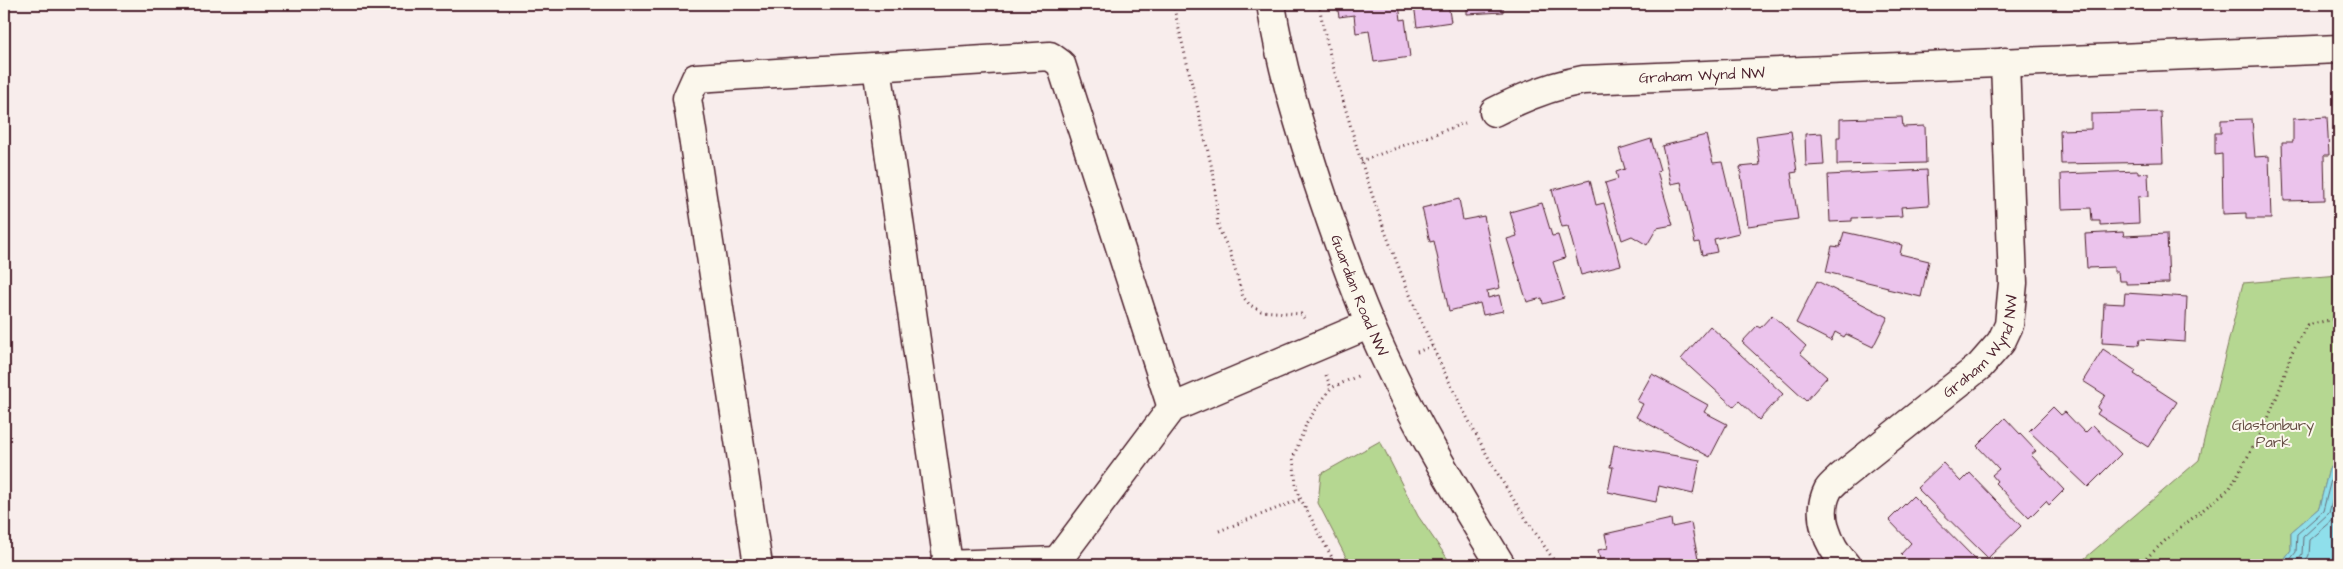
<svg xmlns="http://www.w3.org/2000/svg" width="2343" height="569" font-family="'Architects Daughter',sans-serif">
<rect width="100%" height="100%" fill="#f8edec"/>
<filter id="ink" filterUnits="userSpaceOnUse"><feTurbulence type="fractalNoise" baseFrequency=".02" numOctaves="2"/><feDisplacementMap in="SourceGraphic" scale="10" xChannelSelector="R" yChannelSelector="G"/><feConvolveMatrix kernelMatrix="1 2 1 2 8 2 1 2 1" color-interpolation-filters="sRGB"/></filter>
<g filter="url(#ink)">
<path fill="#b5d791" stroke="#807b5e" d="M 2339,275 L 2339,461 L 2329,469 L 2319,508 L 2291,532 L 2291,550 L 2280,565 L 2077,565 L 2199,460 L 2243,283 Z
M 1380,441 L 1418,516 L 1452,565 L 1350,565 L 1318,503 L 1321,474 Z"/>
<path fill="#8fdfeb" stroke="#73929e" d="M 2339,461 L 2339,565 L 2280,565 L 2291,550 L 2291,532 L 2319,508 L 2329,469 Z"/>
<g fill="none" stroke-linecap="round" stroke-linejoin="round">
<path stroke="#666c78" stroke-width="1" d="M 2286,565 L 2296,552 L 2297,534 L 2323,511 L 2333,472 L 2339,467
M 2294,565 L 2302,554 L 2303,537 L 2329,513 L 2339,475
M 2304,565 L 2309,555 L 2310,540 L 2333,520 L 2339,504"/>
</g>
<path fill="#ebc3ec" stroke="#4a1f2b" d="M 1337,4 L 1399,4 L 1401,20 L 1405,19 L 1410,57 L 1374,62 L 1369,31 L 1356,33 L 1354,15 L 1339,17 Z
M 1414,4 L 1448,4 L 1451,22 L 1417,27 Z
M 1467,4 L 1503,4 L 1503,12 L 1467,14 Z
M 1541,4 L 1574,4 L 1575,9 L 1541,10 Z
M 1578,4 L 1617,4 L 1617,5 L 1578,7 Z
M 2161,112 L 2163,162 L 2061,164 L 2060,130 L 2091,129 L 2091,114 Z
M 1902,117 L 1903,127 L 1925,126 L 1926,163 L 1837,165 L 1837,137 L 1840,137 L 1840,119 Z
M 2327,117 L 2329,155 L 2324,155 L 2325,200 L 2284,201 L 2282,142 L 2293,142 L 2293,119 Z
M 2252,119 L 2255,157 L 2269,156 L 2271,219 L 2246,219 L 2246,213 L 2223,214 L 2222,154 L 2215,155 L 2215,133 L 2221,133 L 2221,120 Z
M 1791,131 L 1797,172 L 1791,173 L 1798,219 L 1748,226 L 1740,167 L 1760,165 L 1756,136 Z
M 1822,133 L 1824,165 L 1806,166 L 1805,134 Z
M 1706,135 L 1713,163 L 1722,162 L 1739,233 L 1714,239 L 1717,252 L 1702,255 L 1699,242 L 1695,243 L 1681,182 L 1671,184 L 1662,146 Z
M 1651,139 L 1660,170 L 1657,171 L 1673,225 L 1657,228 L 1647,245 L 1632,236 L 1622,240 L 1605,183 L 1618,179 L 1616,172 L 1625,169 L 1619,149 Z
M 1927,170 L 1929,205 L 1901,207 L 1902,216 L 1852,218 L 1852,221 L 1830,222 L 1828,175 Z
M 2138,171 L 2138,174 L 2148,173 L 2149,196 L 2138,197 L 2139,223 L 2100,225 L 2100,221 L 2092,221 L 2091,208 L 2062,209 L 2061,174 Z
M 1590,180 L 1596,205 L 1604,203 L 1621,265 L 1581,275 L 1568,226 L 1562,227 L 1552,190 Z
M 1459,199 L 1463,220 L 1484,216 L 1500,288 L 1487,291 L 1488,298 L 1499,295 L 1503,311 L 1483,315 L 1480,303 L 1449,311 L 1434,241 L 1430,242 L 1422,208 Z
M 1542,203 L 1552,236 L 1558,235 L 1565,258 L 1553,262 L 1564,298 L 1543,304 L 1542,298 L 1527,302 L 1507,239 L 1517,236 L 1510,212 Z
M 1844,232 L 1902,245 L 1900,254 L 1929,261 L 1921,297 L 1887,289 L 1888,287 L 1826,272 L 1832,246 L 1840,247 Z
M 2123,232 L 2124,236 L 2167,234 L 2169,283 L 2126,284 L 2126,281 L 2119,281 L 2118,272 L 2114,272 L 2114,267 L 2087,268 L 2085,234 Z
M 1817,281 L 1888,317 L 1873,347 L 1846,334 L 1844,337 L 1835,332 L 1831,341 L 1796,323 Z
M 2125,293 L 2187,297 L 2185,342 L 2140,339 L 2139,345 L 2102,343 L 2104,303 L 2124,304 Z
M 1772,315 L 1806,346 L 1800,353 L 1827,377 L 1806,401 L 1742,342 L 1757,326 L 1760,328 Z
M 1710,326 L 1783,394 L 1759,420 L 1739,401 L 1734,407 L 1681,359 Z
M 2103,349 L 2136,371 L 2134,374 L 2177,402 L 2148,447 L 2097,414 L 2100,410 L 2097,408 L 2105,395 L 2083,381 Z
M 1652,374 L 1708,405 L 1704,412 L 1727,424 L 1710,457 L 1636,417 L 1643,404 L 1637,401 Z
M 2053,407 L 2061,415 L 2065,412 L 2085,433 L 2093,425 L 2121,454 L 2088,487 L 2029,431 Z
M 2005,418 L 2036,451 L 2031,455 L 2064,490 L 2049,505 L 2046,501 L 2029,518 L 1995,483 L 1997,481 L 1992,475 L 1999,469 L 1977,446 Z
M 1614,445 L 1700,460 L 1693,494 L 1659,486 L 1656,502 L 1608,492 L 1613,467 L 1610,467 Z
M 1943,463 L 1961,482 L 1970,473 L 2021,526 L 1988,558 L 1917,488 Z
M 1913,496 L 1981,565 L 1912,565 L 1901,554 L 1911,543 L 1889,520 Z
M 1671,519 L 1672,527 L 1691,523 L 1698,559 L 1670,565 L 1601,565 L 1598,550 L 1608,548 L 1605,534 Z"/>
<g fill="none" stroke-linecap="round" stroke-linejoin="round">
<g stroke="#4a1f2b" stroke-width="31">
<g id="minor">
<path d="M 877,67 L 948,564"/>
<path id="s1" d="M 1494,112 C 1523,97 1550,86 1583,80 L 2339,49"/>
<path d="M 758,565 L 687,98 L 696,78 L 1050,56 L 1061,64 L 1172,408"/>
<path d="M 944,565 L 1057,561"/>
<path d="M 1056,565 L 1057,561 L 1172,408 L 1370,324"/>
<path id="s2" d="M 1846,565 C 1828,545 1815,515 1828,490 C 1831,485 1838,480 1842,476 L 1980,366 L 2001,342 L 2009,325 L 2013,283 L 2005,62"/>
</g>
</g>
<g stroke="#4a1f2b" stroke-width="31">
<g id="major">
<path id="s3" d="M 1271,4 C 1280,63 1298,122 1317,180 C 1333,228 1349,275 1369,322 C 1405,407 1453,487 1501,565"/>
</g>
</g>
<path stroke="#4a1f2b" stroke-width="3" stroke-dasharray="1 4" stroke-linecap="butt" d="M 1173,4 L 1214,177 L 1218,227 L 1230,252 L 1243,297 L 1250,305 L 1261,311 L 1301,314 L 1304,318
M 1319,4 C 1325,42 1337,80 1348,117 C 1381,234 1428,347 1486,453 C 1507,492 1533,529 1557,565
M 1361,161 L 1465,123
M 1417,352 L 1432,346
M 1326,375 L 1331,388
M 1219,531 L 1301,499
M 1336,565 L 1297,492 L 1293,458 L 1307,422 L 1331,388 L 1360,375
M 2139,565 L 2169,537 L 2230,488 L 2265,426 L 2281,386 L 2291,354 L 2307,325 L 2339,318"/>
<use href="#minor" stroke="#fbf7ec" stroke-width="28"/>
<use href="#major" stroke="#fbf7ec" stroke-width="28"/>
</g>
</g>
<g text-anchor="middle" stroke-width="4" stroke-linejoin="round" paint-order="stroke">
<g font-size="15" fill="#4a1f2b" stroke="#fbf7ec">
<text dy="5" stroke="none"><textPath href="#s1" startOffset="214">Graham Wynd NW</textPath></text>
<text dy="5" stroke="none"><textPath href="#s3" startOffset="305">Guardian Road NW</textPath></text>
<text dy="5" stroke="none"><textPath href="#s2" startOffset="296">Graham Wynd NW</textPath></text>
</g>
<g font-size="15" fill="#654d44" stroke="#fbf7ec">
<text x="2273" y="430">Glastonbury<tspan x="2273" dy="17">Park</tspan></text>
</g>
</g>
<rect width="2343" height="569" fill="none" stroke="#fbf7ec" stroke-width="20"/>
<rect x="10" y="10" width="2323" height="549" fill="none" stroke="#4a1f2b" stroke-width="2" filter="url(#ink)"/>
</svg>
